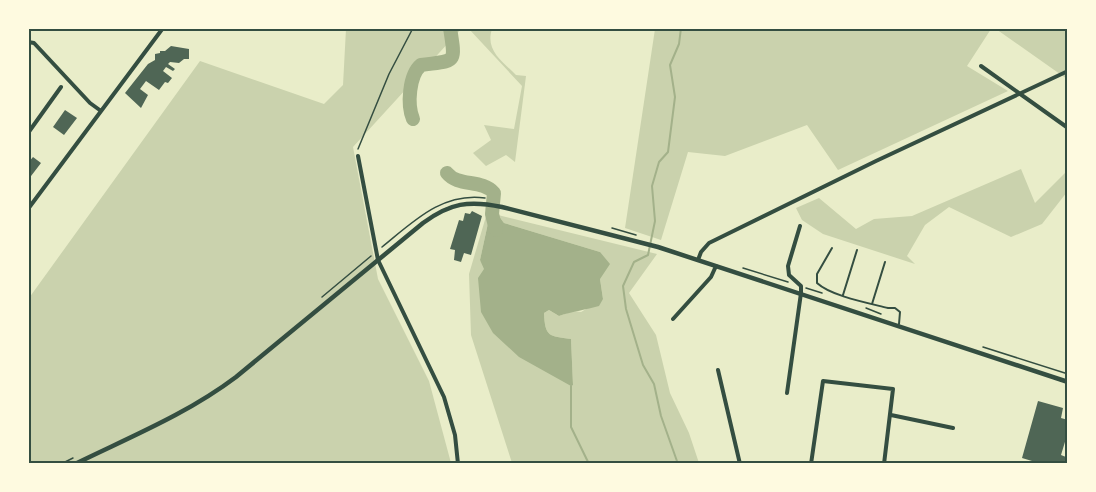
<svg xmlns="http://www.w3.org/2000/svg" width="1096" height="492" font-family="Rubik,sans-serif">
<rect width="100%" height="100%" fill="#e9edc9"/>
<path fill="#cad2ad" d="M 346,29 L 461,29 L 353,147 L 378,279 L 429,381 L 451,463 L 29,464 L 29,298 L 200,61 L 324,104 L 343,85 Z
M 469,29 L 492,29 C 485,50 502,61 516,75 L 526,76 L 515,162 L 506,155 L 486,166 L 473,153 L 491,140 L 484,125 L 514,129 L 522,86 Z
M 655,29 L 991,29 L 967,66 L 1008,91 L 838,170 L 807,125 L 725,156 L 688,152 L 661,240 L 625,228 Z
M 996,29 L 1067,29 L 1067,79 Z
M 1021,169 L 1035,203 L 1067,171 L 1067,192 L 1042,224 L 1011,237 L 949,207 L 925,225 L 907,256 L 915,264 L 823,234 L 802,220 L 796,208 L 819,198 L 856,229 L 874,219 L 912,216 Z
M 487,213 L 490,214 L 480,260 L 573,385 L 571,339 C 549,336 545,337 544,313 L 549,310 L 559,316 L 573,311 L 581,312 L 603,299 L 600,279 L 600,252 L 504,223 L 498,215 L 657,254 L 629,293 L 656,335 L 670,393 L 689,433 L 699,463 L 512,463 L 471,335 L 469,274 Z"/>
<path fill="#a3b18a" d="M 490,214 L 498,215 L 504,223 L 600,252 L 610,264 L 600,279 L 603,299 L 599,306 C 586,310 573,311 559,316 L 549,310 L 544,313 C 545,337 549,336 571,339 L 573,385 L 571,386 L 519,357 L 493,333 L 481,312 L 478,278 L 484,269 L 480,260 Z"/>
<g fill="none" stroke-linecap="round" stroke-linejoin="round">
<path stroke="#a3b18a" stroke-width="2" d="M 571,386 L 571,427 L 589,464
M 678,464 L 661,416 L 654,384 L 643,365 L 626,309 L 623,286 L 634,262 L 648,255 L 655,221 L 652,186 L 659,162 L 668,152 L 675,97 L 670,65 L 679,44 L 681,28"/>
<path stroke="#a3b18a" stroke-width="14" d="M 413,119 C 407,105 409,75 421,65 C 456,60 456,65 450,28
M 447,173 C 458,187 482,179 494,193 L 492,214 L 496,230"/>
</g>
<path fill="#4f6655" d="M 171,46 L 189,49 L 189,59 L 184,59 L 179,63 L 170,62 L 168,64 L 175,69 L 173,71 L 166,67 L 163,71 L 172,78 L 168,83 L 165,82 L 159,90 L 146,81 L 140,89 L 148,95 L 141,108 L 125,93 L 148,64 L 155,60 L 155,54 L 160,53 L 160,51 L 165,51 Z
M 65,110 L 77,118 L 64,135 L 53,127 Z
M 33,157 L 41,163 L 28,180 L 28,163 Z
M 472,211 L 482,216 L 471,255 L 464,253 L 461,262 L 454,260 L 455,250 L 450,249 L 459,220 L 463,221 L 465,213 L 470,214 Z
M 1038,401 L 1063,408 L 1061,418 L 1068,420 L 1068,432 L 1061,455 L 1066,457 L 1064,464 L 1031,464 L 1032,461 L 1022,458 Z"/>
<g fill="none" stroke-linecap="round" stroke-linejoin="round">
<path stroke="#344e41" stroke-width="1.5" d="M 358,149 L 389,74 L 413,28
M 612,228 L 636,235
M 382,247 C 413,222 442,192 485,198
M 743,268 L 788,282
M 806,288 L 822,293
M 322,297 L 371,256
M 866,308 L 881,314
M 983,347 L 1068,374
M 61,464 L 73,458"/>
<path stroke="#344e41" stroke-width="2" d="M 832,248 L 817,274 L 817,283 C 831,296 868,303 888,308 L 895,308 L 900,312 L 899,324
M 843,295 L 857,250
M 872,304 L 885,262"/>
<path stroke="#344e41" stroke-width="4" d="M 28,42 L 34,43 L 90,103 L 101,111
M 981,66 L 1068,128
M 28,133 L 61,87
M 358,156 L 378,260 L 444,397 L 455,435 L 458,464
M 28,209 L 163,28
M 698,260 L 701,252 L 709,243 L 876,161 L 1068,71
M 673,319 L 711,277 L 716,266
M 718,370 L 740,464
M 787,393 L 801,293 L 801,286 L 789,275 L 788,266 L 800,226
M 891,415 L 953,428
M 811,464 L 823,381 L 893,389 L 884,464"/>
<path stroke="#344e41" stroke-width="4.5" d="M 75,464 C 130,437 187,414 236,377 L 423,223 C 450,203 469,200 502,207 L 658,247 L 1068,382"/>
</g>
<rect width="1096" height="492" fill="none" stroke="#fefae0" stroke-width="60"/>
<rect x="30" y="30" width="1036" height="432" fill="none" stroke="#344e41" stroke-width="2"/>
</svg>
